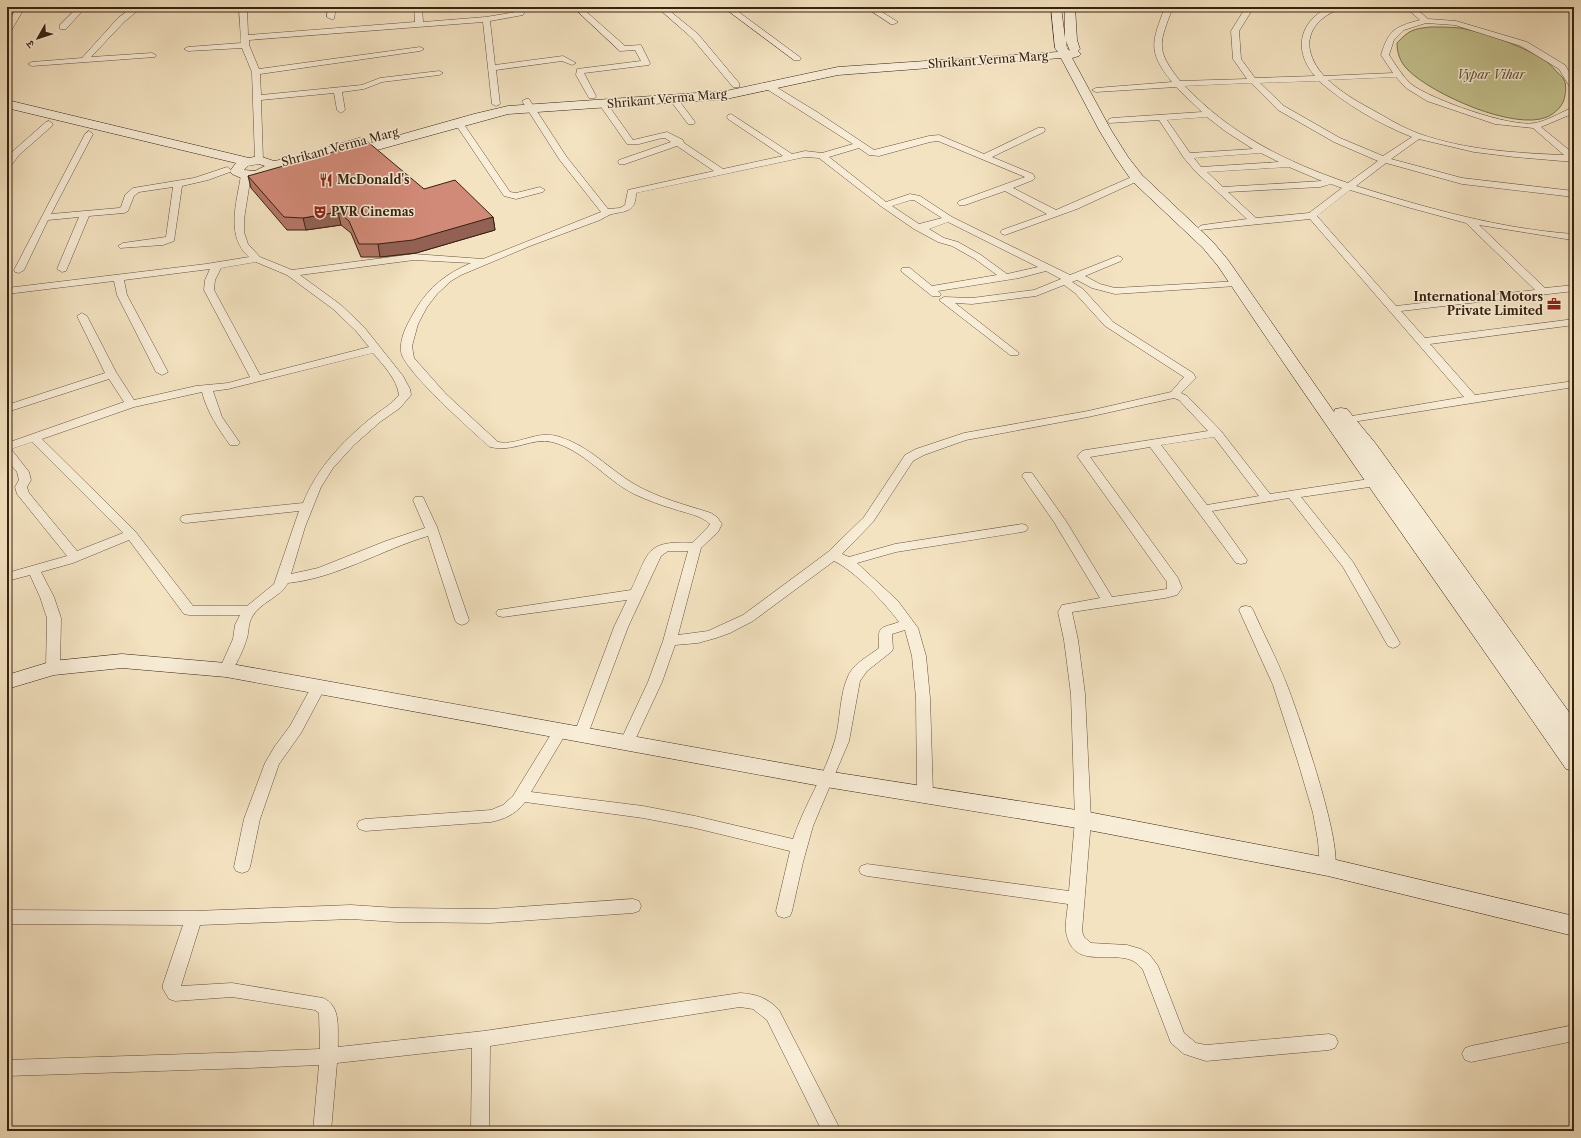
<svg xmlns="http://www.w3.org/2000/svg" width="1581" height="1138" font-family="'Libre Caslon Text','Noto Serif Devanagari',serif">
<rect width="100%" height="100%" fill="#f4e3c1"/>
<filter id="stains"><feTurbulence type="fractalNoise" baseFrequency=".005" numOctaves="4"/><feColorMatrix values="0 0 0 0 .2 0 0 0 0 .09 0 0 0 0 .02 0 0 0 .5 -.17"/></filter>
<radialGradient id="worn" r=".72"><stop offset=".6" stop-color="#630" stop-opacity="0"/><stop offset="1" stop-color="#630" stop-opacity=".3"/></radialGradient>
<path fill="#c3c18d" stroke="#7c724e" d="M 1430,27 C 1440,27 1450,27 1460,28 C 1484,32 1528,48 1547,62 C 1551,65 1555,70 1558,73 C 1560,75 1563,77 1564,80 C 1566,83 1566,91 1565,95 C 1564,105 1556,113 1547,117 C 1514,131 1432,94 1408,70 C 1400,62 1397,53 1397,43 C 1409,30 1413,29 1430,27 Z"/>
<g fill="none" stroke-linecap="round" stroke-linejoin="round">
<g stroke="#66523c" stroke-width="1">
<path id="street" d="M 17,7 L 25,7 L 11,31 L 7,33 L 7,25 Z
M 78,7 L 86,7 L 66,29 L 60,29 L 60,25 Z
M 133,7 L 142,7 L 124,22 L 91,57 L 152,53 L 156,55 L 155,57 L 32,66 L 28,64 L 32,62 L 82,58 L 118,18 Z
M 239,7 L 247,7 L 248,35 L 415,22 L 414,7 L 422,7 L 423,22 L 486,17 L 516,12 L 514,7 L 522,7 L 524,13 L 523,15 L 490,21 L 495,65 L 563,56 L 576,63 L 572,65 L 562,61 L 496,70 L 500,104 L 496,106 L 492,104 L 483,22 L 249,40 L 249,45 L 259,69 L 420,47 L 424,49 L 420,51 L 260,74 L 261,95 L 362,85 L 380,78 L 439,71 L 443,73 L 439,75 L 382,82 L 364,89 L 342,92 L 345,110 L 341,113 L 337,110 L 334,93 L 261,100 L 263,160 L 259,163 L 255,160 L 252,72 L 242,48 L 188,51 L 184,49 L 188,47 L 241,43 Z
M 328,7 L 336,7 L 334,19 L 331,19 L 327,17 Z
M 573,7 L 581,7 L 625,46 L 641,45 L 650,63 L 649,65 L 584,73 L 596,96 L 595,98 L 589,98 L 576,75 L 577,69 L 641,61 L 635,50 L 620,51 Z
M 657,7 L 665,7 L 698,34 L 739,83 L 739,87 L 733,87 L 692,38 Z
M 723,7 L 732,7 L 801,58 L 800,60 L 794,60 Z
M 865,7 L 874,7 L 898,22 L 894,24 L 891,24 Z
M 1165,7 L 1173,7 C 1159,44 1155,49 1180,81 L 1247,79 L 1233,59 L 1231,31 L 1246,7 L 1254,7 L 1239,31 L 1241,59 L 1255,78 L 1315,76 C 1299,58 1296,35 1314,17 C 1322,10 1329,7 1340,7 C 1335,12 1327,14 1322,19 C 1302,36 1308,58 1324,76 L 1393,73 L 1381,55 C 1389,29 1395,27 1420,20 L 1405,7 L 1414,7 L 1428,19 L 1456,21 L 1527,42 L 1565,65 L 1574,80 L 1574,89 L 1571,89 L 1559,69 L 1521,46 L 1455,25 L 1426,23 L 1404,30 L 1394,40 L 1389,55 C 1396,65 1402,76 1411,84 C 1430,99 1511,128 1535,123 C 1546,121 1558,114 1569,109 L 1571,105 L 1574,104 L 1574,113 L 1541,127 L 1574,154 L 1574,162 L 1515,157 L 1474,152 L 1419,139 L 1391,159 L 1462,178 L 1574,191 L 1574,197 L 1462,184 L 1386,163 L 1356,186 C 1427,208 1500,229 1574,234 L 1574,240 L 1566,239 L 1479,225 L 1545,288 L 1574,285 L 1574,291 L 1401,311 L 1425,338 L 1574,319 L 1574,325 L 1430,344 L 1475,395 L 1574,381 L 1574,387 L 1346,423 L 1342,422 L 1340,420 L 1342,418 L 1346,417 L 1464,397 L 1310,219 L 1200,230 L 1198,228 L 1200,226 L 1203,225 L 1247,219 L 1196,172 L 1184,158 L 1159,120 L 1109,123 L 1108,121 L 1109,119 L 1112,118 L 1202,112 L 1176,87 L 1096,92 L 1092,90 L 1096,88 L 1172,82 C 1147,51 1152,42 1165,7 ZM 1396,77 L 1406,88 L 1427,101 L 1495,124 L 1533,128 L 1564,155 C 1516,153 1465,150 1420,134 C 1403,128 1387,118 1371,109 C 1356,101 1341,92 1328,80 ZM 1319,81 C 1345,104 1379,124 1412,137 L 1383,156 L 1340,138 L 1284,106 L 1260,83 ZM 1251,83 L 1278,110 L 1334,142 L 1378,161 L 1348,183 C 1286,162 1230,134 1185,86 ZM 1207,117 L 1225,131 L 1253,149 L 1190,153 L 1167,120 ZM 1261,153 L 1279,162 L 1201,167 L 1194,158 ZM 1289,167 L 1322,181 L 1223,187 L 1207,172 ZM 1331,184 L 1342,188 L 1309,213 L 1256,218 L 1228,192 L 1320,187 ZM 1350,190 L 1407,207 L 1466,223 L 1535,290 L 1396,306 L 1317,216 Z
M 765,84 L 771,84 L 817,112 L 874,150 L 929,136 L 939,135 L 984,154 L 1038,128 L 1044,128 L 1045,130 L 1044,132 L 992,157 L 1033,174 L 1035,178 L 1033,180 L 1013,188 L 1056,210 L 1134,176 L 1140,176 L 1142,178 L 1140,180 L 1077,209 L 1005,235 L 1002,234 L 1000,232 L 1002,230 L 1047,214 L 1005,191 L 965,205 L 959,205 L 957,203 L 959,201 L 1025,177 L 938,141 L 930,142 L 879,156 L 869,155 L 859,148 L 829,157 L 886,202 L 910,194 L 920,196 L 952,217 L 1070,275 L 1118,256 L 1121,257 L 1123,259 L 1121,261 L 1085,276 L 1100,284 L 1115,288 L 1240,281 L 1241,283 L 1236,286 L 1115,294 L 1092,288 L 1077,280 L 1072,282 L 1083,289 L 1113,322 L 1193,373 L 1196,378 L 1181,393 L 1187,396 L 1221,431 L 1270,494 L 1376,478 L 1380,479 L 1382,482 L 1380,485 L 1376,486 L 1301,497 L 1353,562 L 1400,643 L 1398,646 L 1393,648 L 1388,646 L 1343,567 L 1289,498 L 1212,511 L 1247,560 L 1246,563 L 1241,564 L 1236,563 L 1150,447 L 1090,457 L 1178,578 L 1182,588 L 1177,595 L 1165,598 L 1072,612 L 1078,640 L 1085,694 L 1091,820 L 1082,931 L 1084,937 L 1091,943 L 1127,945 L 1141,949 L 1149,954 L 1158,966 L 1184,1033 L 1196,1043 L 1206,1045 L 1329,1034 L 1335,1036 L 1338,1042 L 1335,1048 L 1329,1050 L 1206,1061 L 1184,1054 L 1171,1043 L 1143,970 C 1140,966 1136,962 1131,960 C 1108,951 1073,970 1066,932 C 1065,924 1067,913 1068,904 L 867,876 L 861,874 L 859,870 L 861,866 L 867,864 L 1069,891 L 1075,820 L 1071,694 L 1064,640 L 1058,612 L 1062,605 L 1100,598 L 1054,522 L 1022,476 L 1024,473 L 1032,473 L 1066,521 L 1112,597 L 1167,589 L 1167,582 L 1077,456 L 1082,451 L 1086,450 L 1208,431 L 1179,400 L 1174,398 L 1088,417 L 966,440 L 924,455 L 913,461 L 873,522 L 842,554 L 849,557 L 895,544 L 1022,524 L 1026,525 L 1028,528 L 1026,531 L 1022,532 L 896,552 L 857,563 L 898,601 L 918,628 L 926,656 L 930,698 L 933,794 L 930,798 L 925,800 L 920,798 L 917,794 L 916,698 L 912,656 L 905,630 L 892,634 L 893,649 L 891,652 L 867,671 L 860,681 L 849,741 L 813,826 L 803,862 L 792,911 L 790,916 L 784,918 L 778,916 L 776,911 L 790,851 L 695,828 L 643,818 L 525,802 C 516,814 505,819 491,822 L 365,831 L 359,829 L 357,825 L 359,821 L 365,819 L 491,810 L 503,805 L 513,796 L 556,726 L 561,725 L 566,726 L 568,730 L 531,792 L 643,806 L 695,816 L 793,839 C 804,805 825,775 835,740 C 841,719 839,694 849,674 C 856,662 869,656 879,648 C 878,625 879,629 899,622 C 885,603 855,571 834,561 L 753,621 L 730,633 L 716,638 L 698,643 L 675,645 L 662,682 L 634,742 L 632,746 L 627,747 L 622,746 L 620,742 L 648,682 L 663,641 L 688,551 L 668,551 L 661,556 L 628,627 L 588,734 L 586,738 L 581,739 L 576,738 L 574,734 L 614,627 L 627,600 L 503,617 L 498,616 L 496,613 L 498,610 L 631,590 C 649,553 645,540 692,543 L 708,527 L 710,524 C 701,515 685,513 674,509 C 660,505 647,500 634,494 C 606,480 584,450 552,442 C 532,437 513,453 490,447 C 473,432 404,371 401,352 C 399,337 409,321 416,309 C 429,287 447,273 471,263 L 414,260 L 300,275 L 341,305 L 364,327 L 403,376 L 410,389 L 411,395 L 400,408 L 380,422 L 354,445 L 333,468 L 321,487 L 305,527 L 291,574 L 318,568 L 386,541 L 425,528 L 413,500 L 415,497 L 423,497 L 437,527 L 469,620 L 467,623 L 462,625 L 457,623 L 455,620 L 428,536 C 381,550 337,578 288,583 C 280,598 260,602 252,617 C 248,624 249,631 247,638 C 244,649 238,660 233,670 L 231,673 L 226,675 L 221,673 L 219,670 L 233,639 L 235,625 L 240,615 L 189,615 L 184,614 L 129,540 L 73,563 L 41,572 L 54,597 L 61,618 L 60,668 L 58,671 L 53,673 L 48,671 L 46,668 L 47,618 L 40,597 L 30,575 L 7,581 L 7,573 L 67,556 L 17,494 L 15,487 L 19,480 L 17,472 L 7,460 L 7,443 L 124,402 L 109,379 L 7,412 L 7,405 L 105,373 L 77,316 L 82,313 L 87,316 L 116,372 L 134,400 L 196,386 L 228,383 L 250,377 L 204,290 L 205,280 L 210,269 L 124,280 L 127,295 L 168,372 L 162,375 L 156,372 L 117,295 L 114,281 L 7,294 L 7,288 L 206,264 L 249,257 C 225,236 237,202 241,175 L 246,172 L 251,175 L 244,219 L 244,232 L 248,244 L 260,257 L 292,270 L 414,254 L 483,259 L 601,212 L 559,159 L 522,101 L 526,99 L 529,99 L 566,156 L 608,209 L 620,208 L 625,205 L 628,190 L 714,171 L 677,146 L 625,164 L 619,164 L 618,162 L 619,160 L 671,142 L 665,138 L 662,138 L 639,144 L 627,144 L 599,104 L 600,102 L 606,102 L 633,140 L 667,132 L 683,140 L 684,143 L 723,169 L 783,156 L 728,119 L 727,117 L 728,115 L 731,114 L 792,154 L 805,151 L 822,153 L 853,144 L 765,88 ZM 805,157 L 819,158 L 882,207 L 914,229 L 938,242 L 952,246 L 975,259 L 997,275 L 932,286 L 910,268 L 902,268 L 901,270 L 902,272 L 932,296 L 940,296 L 941,294 L 938,291 L 1019,278 L 1046,271 L 1061,279 L 1034,290 L 972,298 L 944,297 L 939,300 L 1010,355 L 1018,355 L 1019,353 L 955,303 L 972,304 L 1036,296 L 1064,285 L 1075,293 L 1105,326 L 1184,377 L 1171,392 L 1088,411 L 964,433 L 916,449 L 905,455 L 864,517 L 828,552 L 743,615 L 708,631 L 678,635 L 701,548 L 718,532 L 722,524 L 717,517 L 711,513 C 686,505 658,498 634,484 C 609,469 589,446 560,437 C 537,429 519,446 498,442 L 446,394 L 414,358 L 412,346 L 418,324 L 427,307 L 437,294 L 451,281 L 461,275 L 530,246 L 600,220 C 604,218 608,215 612,214 C 626,211 636,212 636,193 ZM 911,200 L 914,200 L 942,218 L 919,224 L 892,206 ZM 948,222 L 1038,267 L 1007,274 L 981,255 L 958,242 L 944,238 L 929,229 ZM 256,262 L 287,275 L 333,309 L 356,331 L 369,347 L 260,375 L 214,290 L 215,280 L 221,268 ZM 373,353 C 383,365 397,379 399,395 C 391,405 381,410 371,418 C 342,442 317,468 303,503 L 186,515 L 182,516 L 180,519 L 182,522 L 186,523 L 299,511 L 274,584 L 247,606 L 193,606 L 135,531 L 42,439 L 134,407 L 202,392 C 207,412 218,428 230,445 L 238,445 L 240,443 L 222,417 L 213,391 L 228,389 ZM 1214,437 L 1259,496 L 1207,505 L 1161,445 ZM 32,442 L 123,533 L 77,551 L 29,493 L 27,487 L 31,480 L 29,472 L 11,449 Z
M 671,98 L 677,98 L 695,122 L 694,124 L 688,124 L 670,100 Z
M 458,119 L 461,120 L 510,192 L 516,193 L 540,187 L 545,190 L 543,192 L 516,199 L 504,196 L 454,122 Z
M 49,121 L 53,124 L 52,126 L 19,155 L 10,167 L 7,168 L 7,159 L 13,151 L 46,122 Z
M 89,131 L 93,134 L 51,214 L 119,208 L 121,207 L 125,195 L 133,188 L 194,178 L 227,167 L 231,170 L 230,172 L 208,180 L 182,186 L 174,241 L 163,245 L 120,248 L 118,246 L 123,243 L 166,237 L 173,187 L 139,192 L 134,196 L 128,211 L 124,213 L 89,216 L 66,271 L 62,272 L 57,269 L 79,217 L 48,220 L 24,270 L 19,273 L 15,272 L 14,270 L 85,134 Z
M 1246,606 L 1251,607 L 1253,610 C 1264,635 1277,659 1287,685 C 1298,713 1345,849 1334,871 L 1328,873 L 1322,871 L 1320,867 L 1318,841 L 1313,813 L 1298,762 L 1273,685 L 1239,610 L 1241,607 Z
M 319,681 L 324,682 L 326,686 L 301,733 L 279,764 L 260,819 L 250,867 L 248,871 L 242,873 L 236,871 L 234,867 L 244,819 L 265,763 L 275,746 L 290,726 L 314,682 Z
M 633,899 L 639,901 L 641,906 L 639,911 L 633,913 L 490,923 L 397,922 L 351,919 L 200,925 L 181,986 L 232,983 L 323,998 C 342,1006 337,1030 338,1047 L 484,1031 L 740,993 C 756,994 768,998 779,1010 L 841,1131 L 822,1131 L 767,1020 L 753,1009 L 740,1007 L 490,1046 L 489,1131 L 471,1131 L 472,1048 L 337,1063 L 331,1131 L 313,1131 L 319,1065 L 249,1068 L 7,1076 L 7,1060 L 249,1052 L 320,1049 L 319,1013 L 315,1010 L 232,997 L 175,1001 L 169,999 L 163,989 L 163,984 L 183,925 L 7,924 L 7,910 L 194,911 L 351,905 L 397,908 L 490,909 Z
M 1569,1026 L 1574,1027 L 1574,1043 L 1569,1042 L 1471,1062 L 1465,1060 L 1462,1054 L 1465,1048 L 1471,1046 Z"/>
</g>
<g stroke="#36220f" stroke-width="1">
<path id="secondary" d="M 1051,7 L 1061,7 L 1065,38 L 1065,7 L 1075,7 L 1077,40 L 1080,49 L 1078,51 L 1081,54 L 1079,56 L 1072,58 L 1111,130 L 1128,157 L 1142,175 L 1213,242 L 1228,260 L 1334,412 L 1335,409 L 1341,408 L 1347,409 L 1376,444 L 1574,719 L 1574,743 L 1571,742 L 1574,746 L 1574,771 L 1566,769 C 1450,601 1331,435 1218,266 L 1203,248 L 1132,181 L 1116,158 L 1099,130 L 1061,58 L 838,75 L 726,99 L 508,114 L 348,158 L 343,157 L 342,154 L 343,151 L 474,114 L 508,106 L 726,91 L 838,67 L 1058,52 L 1055,48 ZM 1066,41 L 1070,51 L 1067,48 Z
M 7,100 L 249,158 L 259,156 L 274,161 L 295,157 L 359,138 L 364,139 L 365,142 L 364,145 L 302,163 L 278,168 L 270,175 L 255,179 L 241,178 L 232,174 L 230,171 L 236,163 L 7,108 ZM 259,164 L 265,166 L 255,171 L 244,170 L 248,166 Z
M 122,654 L 226,663 L 826,771 L 1083,811 L 1328,858 L 1574,916 L 1574,936 L 1328,876 L 1083,829 L 826,787 L 226,677 L 122,668 L 54,675 L 7,689 L 7,675 L 53,661 Z"/>
</g>
<use href="#street" fill="#f8edd7" fill-rule="evenodd"/>
<use href="#secondary" fill="#f8edd7" fill-rule="evenodd"/>
</g>
<path fill="#b57767" stroke="#36220f" d="M 248,176 L 424,189 L 493,217 L 495,230 L 416,253 L 380,257 L 361,257 L 351,233 L 341,225 L 306,230 L 287,230 L 251,188 Z"/>
<path fill="#936154" stroke="#36220f" d="M 338,212 L 341,225 L 306,230 L 303,218 Z
M 493,217 L 495,230 L 416,253 L 380,257 L 378,244 Z"/>
<path fill="#d28a78" stroke="#36220f" d="M 368,142 L 424,189 L 455,180 L 493,217 L 413,240 L 378,244 L 359,244 L 349,221 L 338,212 L 303,218 L 284,217 L 248,176 Z"/>
<defs>
<g id="restaurant-bare" transform="scale(1.08)"><path d="M-5-6h1v4h1v-4h1v4h1v-4h1v5L-1.5 .5V6h-2V.5L-5-1ZM5-6V6H3V1.5H1.5Q1.5-4 5-6Z" fill="#8f2418" stroke="#f8edd7" stroke-width="2.5" paint-order="stroke"/></g>
<g id="theatre-bare" transform="scale(1.08)"><path d="M-5-5.5Q0-4 5-5.5V0Q5 5 0 6Q-5 5-5 0ZM-3.3-2.5H-1v1.5H-3.3ZM1-2.5H3.3v1.5H1ZM-2.8 1Q0 5.5 2.8 1Z" fill="#8f2418" stroke="#f8edd7" stroke-width="2.5" paint-order="stroke"/></g>
<g id="office-bare" transform="scale(1.08)"><path d="M-6-3h4V-5.5h4V-3h4V5H-6ZM-1-4.5V-3h2v-1.5ZM-6 0V1H6V0Z" fill="#8f2418" stroke="#f8edd7" stroke-width="2.5" paint-order="stroke"/></g>
</defs>
<g fill-rule="evenodd">
<use href="#restaurant-bare" x="326" y="180"/>
<use href="#theatre-bare" x="320" y="212"/>
<use href="#office-bare" x="1554" y="304"/>
</g>
<g text-anchor="middle" stroke-width="3" stroke-linejoin="round" paint-order="stroke">
<g font-size="12" fill="#36220f" stroke="#f8edd7">
<text transform="translate(988 60) rotate(-4)" y="4">Shrikant Verma Marg</text>
<text transform="translate(667 99) rotate(-5)" y="4">Shrikant Verma Marg</text>
<text transform="translate(340 147) rotate(-15)" y="4">Shrikant Verma Marg</text>
</g>
<g font-size="12" font-style="italic" fill="#605235" stroke="#f8edd7">
<text x="1491" y="79">Vypar Vihar</text>
</g>
<g font-size="12" font-weight="bold" fill="#36220f" stroke="#f8edd7" text-anchor="start">
<text x="337" y="184">McDonald's</text>
<text x="331" y="216">PVR Cinemas</text>
<text x="1543" y="301" text-anchor="end">International Motors<tspan x="1543" dy="14">Private Limited</tspan></text>
</g>
</g>
<rect width="1581" height="1138" fill="none" stroke="#f4e3c1" stroke-width="24"/>
<rect x="8" y="8" width="1565" height="1122" fill="none" stroke="#36220f" stroke-width="2"/>
<rect x="12" y="12" width="1557" height="1114" fill="none" stroke="#36220f"/>
<g transform="translate(38 38) rotate(231)" stroke="#f8edd7" stroke-width="3" paint-order="stroke">
<path d="M0-3L7 15L0 10L-7 15Z" fill="#36220f"/>
<text y="-6" font-size="11" font-weight="bold" text-anchor="middle" fill="#36220f">उ</text>
</g>
<rect width="100%" height="100%" filter="url(#stains)"/>
<rect width="100%" height="100%" fill="url(#worn)"/>
</svg>
